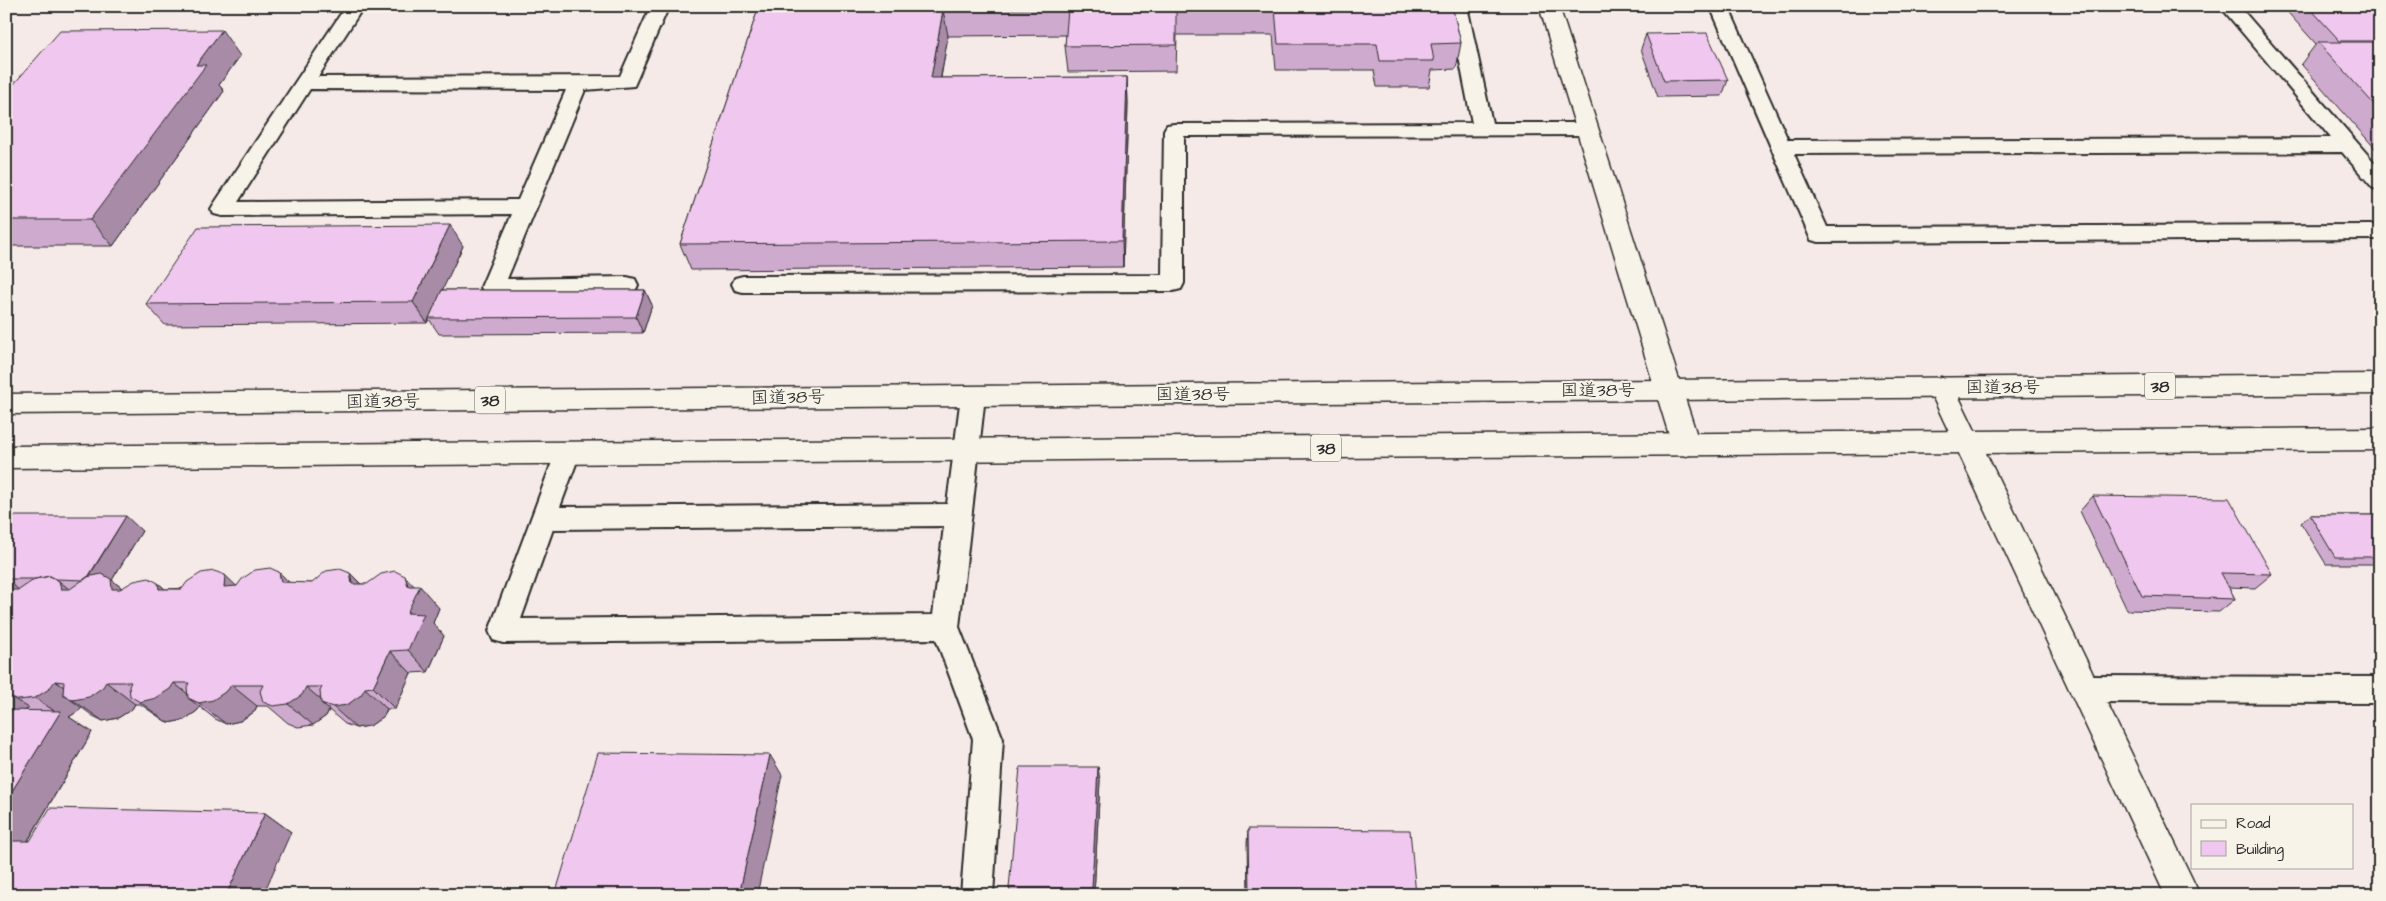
<svg xmlns="http://www.w3.org/2000/svg" width="2386" height="901" font-family="'Architects Daughter','Klee One',sans-serif">
<rect width="100%" height="100%" fill="#f6eae9"/>
<filter id="ink" filterUnits="userSpaceOnUse"><feTurbulence type="fractalNoise" baseFrequency=".02" numOctaves="2"/><feDisplacementMap in="SourceGraphic" scale="10" xChannelSelector="R" yChannelSelector="G"/><feConvolveMatrix kernelMatrix="1 2 1 2 8 2 1 2 1" color-interpolation-filters="sRGB"/></filter>
<g filter="url(#ink)">
<g fill="none" stroke-linecap="round" stroke-linejoin="round">
<g stroke="#2b2b2b" stroke-width="4">
<path id="lane" d="M 346,6 L 364,6 L 318,77 L 620,76 L 651,6 L 669,6 L 634,86 L 585,90 L 507,279 L 627,277 L 635,279 L 638,285 L 635,291 L 627,293 L 492,295 L 484,293 L 481,287 L 512,214 L 222,216 L 214,214 L 211,209 L 214,204 ZM 310,89 L 566,90 L 518,200 L 238,202 Z
M 1449,6 L 1467,6 L 1492,123 L 1587,123 L 1594,124 L 1597,129 L 1594,134 L 1587,135 L 1184,136 L 1184,283 L 1181,289 L 1173,291 L 743,292 L 735,290 L 732,284 L 735,278 L 743,276 L 1162,275 L 1164,130 L 1167,125 L 1174,124 L 1472,123 Z
M 1710,6 L 1728,6 L 1788,140 L 2331,138 L 2220,6 L 2239,6 L 2380,169 L 2380,190 L 2373,188 L 2342,152 L 1794,154 L 1827,227 L 2380,225 L 2380,239 L 1819,242 L 1811,240 Z
M 973,387 L 982,389 L 985,396 L 959,627 L 1003,739 L 993,895 L 961,895 L 973,739 L 936,639 L 503,643 L 493,640 L 489,631 L 558,446 L 567,443 L 576,446 L 580,453 L 560,507 L 947,504 L 961,396 L 964,389 ZM 944,526 L 933,615 L 521,619 L 553,529 Z
M 2085,676 L 2380,677 L 2380,703 L 2085,702 L 2075,698 L 2071,689 L 2075,680 Z"/>
</g>
<g stroke="#2b2b2b" stroke-width="3">
<path id="street" d="M 1941,377 L 1950,380 L 1954,387 L 2200,895 L 2165,895 L 1928,387 L 1932,380 Z"/>
</g>
<g stroke="#2b2b2b" stroke-width="3">
<path id="secondary" d="M 1539,6 L 1559,6 L 1700,445 L 1696,453 L 1686,456 L 1676,453 L 1672,445 Z"/>
</g>
<g stroke="#2b2b2b" stroke-width="3">
<path id="highway" d="M 2380,374 L 2380,394 L 6,414 L 6,394 Z
M 2380,428 L 2380,450 L 6,468 L 6,446 Z"/>
</g>
<use href="#lane" fill="#f7f3e8" fill-rule="evenodd"/>
<use href="#street" fill="#f7f3e8" fill-rule="evenodd"/>
<use href="#secondary" fill="#f7f3e8" fill-rule="evenodd"/>
<use href="#highway" fill="#f7f3e8" fill-rule="evenodd"/>
</g>
<path fill="#ceabce" stroke="#2b2b2b" d="M 759,6 L 1452,6 L 1461,43 L 1456,69 L 1432,70 L 1429,87 L 1377,87 L 1374,70 L 1276,70 L 1273,35 L 1177,35 L 1176,71 L 1068,72 L 1065,46 L 1066,35 L 948,36 L 941,78 L 1127,77 L 1128,103 L 1123,267 L 691,270 L 680,244 Z
M 2282,6 L 2380,6 L 2380,154 L 2301,64 L 2316,44 Z
M 1646,34 L 1728,80 L 1722,96 L 1658,97 L 1641,49 Z
M 240,56 L 219,85 L 224,91 L 113,246 L 6,246 L 6,93 Z
M 463,246 L 442,290 L 645,290 L 652,305 L 643,333 L 439,334 L 429,319 L 427,323 L 165,325 L 146,304 Z
M 2093,496 L 2272,574 L 2255,588 L 2229,587 L 2235,599 L 2219,612 L 2127,610 L 2080,511 Z
M 2310,515 L 2380,515 L 2380,564 L 2326,564 L 2301,523 Z
M 6,516 L 142,531 L 112,580 L 122,588 L 158,583 L 165,589 L 237,586 L 279,572 L 289,583 L 312,583 L 350,573 L 361,584 L 414,586 L 439,608 L 433,623 L 444,636 L 428,672 L 411,673 L 395,709 L 387,709 L 384,716 L 370,726 L 356,728 L 345,724 L 329,710 L 326,716 L 313,725 L 298,727 L 288,723 L 268,706 L 257,706 L 254,712 L 240,721 L 226,724 L 215,719 L 200,707 L 197,711 L 184,720 L 168,723 L 159,717 L 140,704 L 135,704 L 132,709 L 118,718 L 103,721 L 93,716 L 82,708 L 80,710 L 69,717 L 92,732 L 28,841 L 265,813 L 291,832 L 6,895 Z
M 1100,780 L 1094,895 L 1011,895 L 1009,888 Z
M 1248,829 L 1416,895 L 1248,895 L 1247,844 Z"/>
<path fill="#a88ba7" stroke="#2b2b2b" d="M 943,10 L 948,36 L 936,104 L 931,78 Z
M 222,30 L 240,56 L 219,85 L 224,91 L 113,246 L 90,220 L 196,65 Z
M 1127,77 L 1128,103 L 1123,267 L 1122,241 Z
M 450,225 L 463,246 L 427,323 L 413,302 Z
M 645,290 L 652,305 L 643,333 L 636,317 Z
M 126,516 L 142,531 L 112,580 L 138,602 L 87,580 Z
M 279,572 L 302,595 L 281,582 Z
M 350,573 L 372,596 L 352,584 Z
M 225,575 L 249,598 L 224,587 Z
M 405,576 L 418,590 L 420,586 L 439,608 L 433,623 L 444,636 L 428,672 L 408,650 L 408,586 Z
M 59,581 L 88,604 L 61,589 Z
M 10,583 L 40,606 L 11,590 Z
M 158,583 L 184,606 L 159,589 Z
M 390,651 L 411,673 L 395,709 L 373,687 Z
M 55,681 L 80,698 L 106,682 L 135,704 L 132,709 L 118,718 L 103,721 L 73,700 L 63,694 L 82,708 L 80,710 L 69,717 L 92,732 L 17,859 L 6,853 L 6,801 L 59,714 L 35,698 Z
M 6,683 L 29,699 L 9,696 L 29,708 L 14,718 L 6,720 Z
M 174,683 L 199,703 L 231,685 L 257,706 L 254,712 L 240,721 L 226,724 L 199,703 L 188,698 L 200,707 L 197,711 L 184,720 L 168,723 L 140,702 Z
M 306,687 L 327,705 L 321,703 L 329,710 L 326,716 L 313,725 L 288,704 Z
M 365,688 L 387,709 L 384,716 L 370,726 L 356,728 L 333,707 Z
M 770,755 L 782,775 L 757,895 L 739,895 Z
M 1098,767 L 1100,780 L 1094,895 L 1093,895 L 1092,888 Z
M 265,813 L 291,832 L 263,895 L 226,895 Z"/>
<path fill="#f0c7ef" stroke="#2b2b2b" d="M 759,6 L 1452,6 L 1461,43 L 1431,44 L 1434,61 L 1380,61 L 1377,44 L 1278,44 L 1275,9 L 1176,9 L 1176,45 L 1065,46 L 1068,9 L 943,10 L 931,78 L 1127,77 L 1122,241 L 680,244 Z
M 2308,6 L 2375,6 L 2380,11 L 2380,41 L 2340,41 Z
M 222,30 L 196,65 L 206,65 L 90,220 L 6,220 L 6,93 L 60,31 Z
M 1707,33 L 1728,80 L 1664,81 L 1646,34 Z
M 2318,42 L 2380,42 L 2380,111 Z
M 450,225 L 413,302 L 146,304 L 198,227 Z
M 442,290 L 645,290 L 636,317 L 429,318 Z
M 2093,496 L 2229,498 L 2272,574 L 2221,573 L 2235,599 L 2142,596 Z
M 2310,515 L 2380,515 L 2380,557 L 2335,557 Z
M 6,516 L 126,516 L 88,577 L 84,580 L 56,579 L 50,576 L 35,579 L 6,579 Z
M 270,568 L 279,572 L 281,582 L 312,583 L 326,571 L 340,569 L 350,573 L 352,584 L 367,584 L 381,574 L 395,571 L 405,576 L 408,586 L 420,586 L 407,613 L 424,614 L 408,650 L 390,651 L 373,687 L 365,688 L 361,695 L 347,705 L 333,707 L 321,703 L 320,691 L 322,687 L 306,687 L 302,695 L 288,704 L 273,706 L 263,702 L 260,691 L 263,685 L 231,685 L 228,690 L 213,700 L 199,703 L 188,698 L 187,687 L 189,683 L 174,683 L 170,689 L 156,698 L 140,702 L 130,696 L 129,686 L 131,682 L 106,682 L 103,687 L 89,697 L 73,700 L 63,694 L 64,682 L 55,681 L 49,689 L 35,698 L 19,700 L 9,696 L 9,685 L 13,680 L 6,680 L 6,581 L 10,583 L 11,590 L 19,590 L 35,579 L 50,576 L 59,581 L 61,589 L 70,589 L 87,577 L 102,574 L 111,579 L 112,589 L 120,589 L 134,581 L 149,578 L 158,583 L 159,589 L 182,589 L 187,582 L 201,573 L 214,571 L 225,575 L 224,587 L 237,586 L 242,579 L 255,570 Z
M 6,710 L 61,711 L 6,801 Z
M 598,753 L 770,755 L 739,895 L 555,895 Z
M 1020,767 L 1098,767 L 1092,888 L 1009,888 Z
M 50,808 L 265,813 L 226,895 L 6,895 L 6,879 L 8,876 L 6,876 L 6,841 L 30,841 Z
M 1248,829 L 1410,830 L 1416,895 L 1249,895 Z"/>
</g>
<g text-anchor="middle" stroke-width="4" stroke-linejoin="round" paint-order="stroke">
<g fill="#f7f3e8" stroke="#686764" stroke-width="1">
<rect x="2145" y="372.5" width="30" height="27" rx="4"/>
<rect x="475" y="386.5" width="30" height="27" rx="4"/>
<rect x="1311" y="434.5" width="30" height="27" rx="4"/>
</g>
<g font-size="16" font-weight="bold" fill="#2b2b2b">
<text x="2160" y="392">38</text>
<text x="490" y="406">38</text>
<text x="1326" y="454">38</text>
</g>
<g font-size="18" fill="#2b2b2b" stroke="#f7f3e8">
<text x="2003" y="393">国道38号</text>
<text x="1598" y="396">国道38号</text>
<text x="1193" y="400">国道38号</text>
<text transform="translate(788 397) rotate(-1)" y="6">国道38号</text>
<text transform="translate(383 401) rotate(-1)" y="6">国道38号</text>
</g>
</g>
<rect width="2386" height="901" fill="none" stroke="#f7f3e8" stroke-width="25"/>
<rect x="12" y="12" width="2361" height="876" fill="none" stroke="#2b2b2b" stroke-width="2" filter="url(#ink)"/>
<rect x="2191" y="804" width="162" height="65" fill="#f7f3e8" stroke="#a5a39c"/>
<rect x="2201" y="820" width="25" height="8" fill="#f7f3e8" stroke="#a5a39c"/>
<text x="2236" y="828" font-size="15" fill="#2b2b2b">Road</text>
<rect x="2201" y="841" width="25" height="15" fill="#f0c7ef" stroke="#a5a39c"/>
<text x="2236" y="854" font-size="15" fill="#2b2b2b">Building</text>
</svg>
